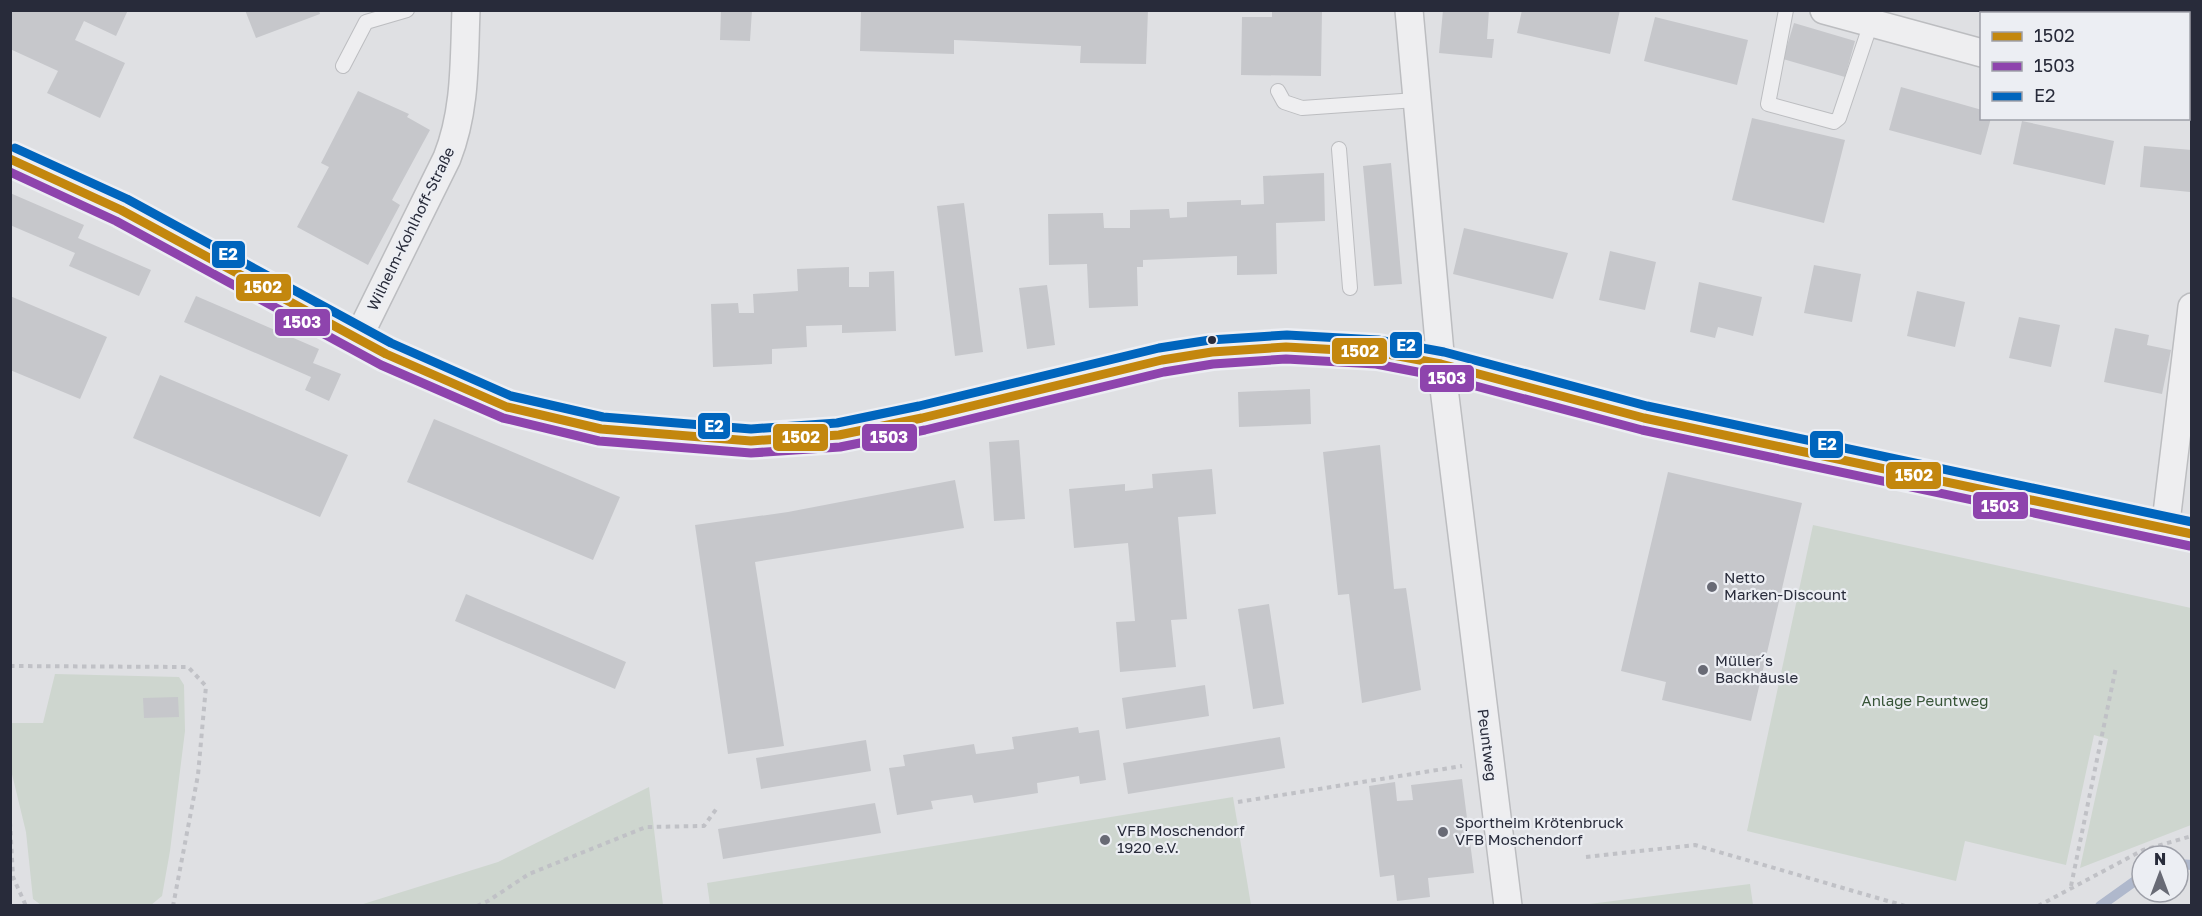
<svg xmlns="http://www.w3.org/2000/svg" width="2202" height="916" font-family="'Golos Text',sans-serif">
<rect width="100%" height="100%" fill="#dfe0e3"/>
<path fill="#ced6cf" d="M 1813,525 L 2191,608 L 2191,825 L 2080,868 L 2108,739 L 2094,735 L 2066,865 L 1965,841 L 1956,881 L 1747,831 Z
M 55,674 L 179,677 L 184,685 L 185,731 L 170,851 L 162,896 L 151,905 L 41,905 L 33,899 L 26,832 L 11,770 L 10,723 L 43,723 Z
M 649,787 L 663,905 L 360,905 L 498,862 Z
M 1233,797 L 1251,905 L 710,905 L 707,883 Z
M 1750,884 L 1753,905 L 1581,905 Z"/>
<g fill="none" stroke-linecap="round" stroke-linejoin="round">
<path stroke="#afb8cc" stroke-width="10" d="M 2178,864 L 2192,865
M 2100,906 L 2142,876"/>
</g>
<path fill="#c6c7cb" d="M 10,10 L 128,10 L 116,36 L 84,21 L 75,40 L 125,63 L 100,118 L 47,93 L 58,71 L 10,49 Z
M 245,10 L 319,10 L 320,14 L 256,38 Z
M 721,10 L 752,10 L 750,41 L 720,40 Z
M 861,10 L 1148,10 L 1146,64 L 1080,63 L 1081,46 L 954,40 L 954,54 L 860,51 Z
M 1272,10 L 1322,10 L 1321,76 L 1241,75 L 1242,17 L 1272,17 Z
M 1443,10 L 1489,10 L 1487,39 L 1494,39 L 1492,58 L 1439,53 Z
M 1522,10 L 1620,10 L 1610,54 L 1517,33 Z
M 2110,10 L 2163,10 L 2163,14 L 2109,14 Z
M 1655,17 L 1748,40 L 1737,85 L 1644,61 Z
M 1794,23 L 1855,41 L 1845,77 L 1783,59 Z
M 1901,87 L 1982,110 L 1982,118 L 1991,118 L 1981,155 L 1889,130 Z
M 358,91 L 409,114 L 407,117 L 430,130 L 392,200 L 400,205 L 368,265 L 297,227 L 329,167 L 321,163 Z
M 1752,118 L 1845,140 L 1824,223 L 1732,200 Z
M 2022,121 L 2114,141 L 2105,185 L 2013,164 Z
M 2144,146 L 2192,150 L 2190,192 L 2140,187 Z
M 1391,163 L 1402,284 L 1374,286 L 1363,166 Z
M 1324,173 L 1325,221 L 1276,223 L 1277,274 L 1237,275 L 1237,256 L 1143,260 L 1143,267 L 1137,267 L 1138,306 L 1089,308 L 1087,264 L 1049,265 L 1048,214 L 1103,213 L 1104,228 L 1130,228 L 1130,210 L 1169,209 L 1170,218 L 1187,217 L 1187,202 L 1241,200 L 1241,205 L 1264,204 L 1263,176 Z
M 10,193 L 84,225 L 78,238 L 151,270 L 139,296 L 69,266 L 75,253 L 10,225 Z
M 964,203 L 983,352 L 955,356 L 937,206 Z
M 1464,228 L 1568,253 L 1553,299 L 1453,274 Z
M 1610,251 L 1656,262 L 1645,310 L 1599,300 Z
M 1814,265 L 1861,274 L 1852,322 L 1804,313 Z
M 849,267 L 849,287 L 869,287 L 869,272 L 894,271 L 896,331 L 842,333 L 842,325 L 806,326 L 807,347 L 772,349 L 772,364 L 713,367 L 711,304 L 738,303 L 739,313 L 754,313 L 753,294 L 798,291 L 797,269 Z
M 1699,282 L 1762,297 L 1753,336 L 1718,327 L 1715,338 L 1690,332 Z
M 1047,285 L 1055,345 L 1027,349 L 1019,288 Z
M 1917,291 L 1965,302 L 1955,347 L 1907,336 Z
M 10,296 L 107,337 L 80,399 L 10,370 Z
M 196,296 L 319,349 L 313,363 L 341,374 L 329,401 L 305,390 L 311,377 L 184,322 Z
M 2019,317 L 2060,325 L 2051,367 L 2009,358 Z
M 2115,328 L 2149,335 L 2147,345 L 2171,350 L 2162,394 L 2104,382 Z
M 160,375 L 348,455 L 320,517 L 133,438 Z
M 1310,389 L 1311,424 L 1239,427 L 1238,392 Z
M 434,419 L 620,497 L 593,560 L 407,482 Z
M 1019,440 L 1025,519 L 994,521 L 989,442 Z
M 1380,445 L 1394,589 L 1406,588 L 1421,690 L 1362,703 L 1349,594 L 1338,595 L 1323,452 Z
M 1212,469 L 1216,514 L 1178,517 L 1187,619 L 1171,620 L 1176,667 L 1120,672 L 1116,622 L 1135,621 L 1128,543 L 1074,548 L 1069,489 L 1125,484 L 1125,491 L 1153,488 L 1152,474 Z
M 1668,472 L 1802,503 L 1751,721 L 1662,700 L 1666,682 L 1621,671 Z
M 955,480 L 964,528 L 755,562 L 784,746 L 728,754 L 695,525 L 788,512 Z
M 466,594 L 626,662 L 615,689 L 455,621 Z
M 1269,604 L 1284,704 L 1253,709 L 1238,609 Z
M 1205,685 L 1209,716 L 1126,729 L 1122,698 Z
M 178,697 L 179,717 L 144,718 L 143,698 Z
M 1078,727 L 1079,733 L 1099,730 L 1106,780 L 1080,784 L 1079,776 L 1037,783 L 1038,793 L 974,803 L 972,795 L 931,801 L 933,809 L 897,815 L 889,768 L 905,766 L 903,755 L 974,744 L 976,754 L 1014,749 L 1012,737 Z
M 1280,737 L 1285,768 L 1128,794 L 1123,763 Z
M 866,740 L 871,771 L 761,789 L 756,758 Z
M 1462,779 L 1474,873 L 1428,878 L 1430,897 L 1397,901 L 1394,875 L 1380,877 L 1369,786 L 1395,782 L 1397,801 L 1413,800 L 1411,785 Z
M 875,803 L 881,833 L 723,859 L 718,829 Z"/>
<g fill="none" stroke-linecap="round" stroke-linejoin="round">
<g stroke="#bcbdc0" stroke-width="16">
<path id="lane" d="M 1786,10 L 1768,104 L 1834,122 L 1839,118 L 1871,23
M 343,66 L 366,22 L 407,10
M 1278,91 L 1284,102 L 1302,108 L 1416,100
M 1339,149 L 1350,288"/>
</g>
<g stroke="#bcbdc0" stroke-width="30">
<path id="street" d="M 1409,10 L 1441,364 L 1508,906
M 1824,10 L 1982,53
M 2188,97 L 2192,97
M 358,338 L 447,158 C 466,110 464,61 466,10
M 2165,530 L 2192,307"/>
</g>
<path stroke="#c0c1c6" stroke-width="4" stroke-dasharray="4.5 4.5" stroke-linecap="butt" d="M 10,666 L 188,667 L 206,686 L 198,775 L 173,906
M 1238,802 L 1462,766
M 10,822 L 13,877 L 26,906
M 1586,857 L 1695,845 L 1905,906
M 2071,886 L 2116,667
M 477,906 L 488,901 L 529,874 L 646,827 L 704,826 L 717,808
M 2038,906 L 2143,850 L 2192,836"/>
<use href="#lane" stroke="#eeeef0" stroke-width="14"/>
<use href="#street" stroke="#eeeef0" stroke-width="27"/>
<path stroke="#c0c1c6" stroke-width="33" d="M 10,159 L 121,210 L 386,354 L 507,407 L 601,429 L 751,441 L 839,435 L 922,418 L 1162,360 L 1212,352 L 1286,347 L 1377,352 L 1441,364 L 1644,418 L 2192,534"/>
<g stroke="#eceef3" stroke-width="14">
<path id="bus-1" d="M 10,159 L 121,210 L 386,354 L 507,407 L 601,429 L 751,441 L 839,435 L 922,418 L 1162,360 L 1212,352 L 1286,347 L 1377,352 L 1441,364 L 1644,418 L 2192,534"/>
</g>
<g stroke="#eceef3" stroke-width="14">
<path id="bus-2" d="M 10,172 L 116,221 L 381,365 L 503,418 L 599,441 L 751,453 L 840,447 L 925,430 L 1164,372 L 1213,364 L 1286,359 L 1376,364 L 1438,376 L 1642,430 L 2190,546"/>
</g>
<g stroke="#eceef3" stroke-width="14">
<path id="bus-3" d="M 15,148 L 127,199 L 391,343 L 511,396 L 603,417 L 751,429 L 837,423 L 919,406 L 1159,348 L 1210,340 L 1287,335 L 1378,340 L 1444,352 L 1647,406 L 2192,522"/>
</g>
<use href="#bus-1" stroke="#c3870e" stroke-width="9"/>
<use href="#bus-2" stroke="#8e44ad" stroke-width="9"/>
<use href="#bus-3" stroke="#0065bd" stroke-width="9"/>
</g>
<circle fill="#282b3a" stroke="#eceef3" stroke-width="2" cx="1212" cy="340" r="5"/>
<g fill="#686a75" stroke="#eceef3" stroke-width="2">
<circle cx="1712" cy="587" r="6"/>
<circle cx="1703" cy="670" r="6"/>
<circle cx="1443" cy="832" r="6"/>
<circle cx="1105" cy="840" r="6"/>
</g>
<g text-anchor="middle" stroke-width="4.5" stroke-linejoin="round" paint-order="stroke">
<g font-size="15" fill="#282b3a" stroke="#eceef3">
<text transform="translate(411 229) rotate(-64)" y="5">Wilhelm-Kohlhoff-Straße</text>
<text transform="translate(1487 745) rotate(83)" y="5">Peuntweg</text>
</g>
<g font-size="15" fill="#282b3a" stroke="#eceef3" text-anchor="start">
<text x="1724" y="583">Netto<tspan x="1724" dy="17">Marken-Discount</tspan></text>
<text x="1715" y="666">Müller´s<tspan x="1715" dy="17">Backhäusle</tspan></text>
<text x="1455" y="828">Sportheim Krötenbruck<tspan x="1455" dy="17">VFB Moschendorf</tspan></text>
<text x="1117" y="836">VFB Moschendorf<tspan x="1117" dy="17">1920 e.V.</tspan></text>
</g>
<g font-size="15" fill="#375437" stroke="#eceef3">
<text x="1925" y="706">Anlage Peuntweg</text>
</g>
</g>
<g stroke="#eceef3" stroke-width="2">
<rect x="211" y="240" width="35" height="29" rx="6" fill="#0065bd"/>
<rect x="235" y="273" width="57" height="29" rx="6" fill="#c3870e"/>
<rect x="274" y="308" width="57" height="29" rx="6" fill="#8e44ad"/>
<rect x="1389" y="331" width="34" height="28" rx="6" fill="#0065bd"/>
<rect x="1331" y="337" width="57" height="28" rx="6" fill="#c3870e"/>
<rect x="1419" y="364" width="56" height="29" rx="6" fill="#8e44ad"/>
<rect x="697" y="412" width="34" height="28" rx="6" fill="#0065bd"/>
<rect x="861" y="423" width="57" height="29" rx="6" fill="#8e44ad"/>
<rect x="772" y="423" width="57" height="29" rx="6" fill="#c3870e"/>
<rect x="1809" y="430" width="35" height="29" rx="6" fill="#0065bd"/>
<rect x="1885" y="461" width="57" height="29" rx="6" fill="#c3870e"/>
<rect x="1972" y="491" width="57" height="29" rx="6" fill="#8e44ad"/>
</g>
<g font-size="16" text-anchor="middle" font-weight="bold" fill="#fff">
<text x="228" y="260">E2</text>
<text x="263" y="293">1502</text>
<text x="302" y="328">1503</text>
<text x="1406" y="351">E2</text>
<text x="1360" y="357">1502</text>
<text x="1447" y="384">1503</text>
<text x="714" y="432">E2</text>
<text x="889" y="443">1503</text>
<text x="801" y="443">1502</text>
<text x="1827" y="450">E2</text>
<text x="1914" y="481">1502</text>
<text x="2000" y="512">1503</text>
</g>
<rect width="2202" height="916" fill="none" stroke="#282b3a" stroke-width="24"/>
<rect x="1980" y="12" width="210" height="108" fill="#eceef3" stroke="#9ea0a9" stroke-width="1.5"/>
<rect x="1992" y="32" width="30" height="9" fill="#c3870e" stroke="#9ea0a9" stroke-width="1.5"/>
<text x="2034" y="42" font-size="18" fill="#282b3a">1502</text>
<rect x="1992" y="62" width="30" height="9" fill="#8e44ad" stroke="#9ea0a9" stroke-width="1.5"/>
<text x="2034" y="72" font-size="18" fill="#282b3a">1503</text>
<rect x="1992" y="92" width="30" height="9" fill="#0065bd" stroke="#9ea0a9" stroke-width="1.5"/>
<text x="2034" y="102" font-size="18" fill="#282b3a">E2</text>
<g transform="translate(2160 874)"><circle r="28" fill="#eceef3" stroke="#9ea0a9" stroke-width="1.5"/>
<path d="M0-4.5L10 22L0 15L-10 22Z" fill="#686a75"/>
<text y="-9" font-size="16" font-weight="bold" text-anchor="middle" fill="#282b3a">N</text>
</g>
</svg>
